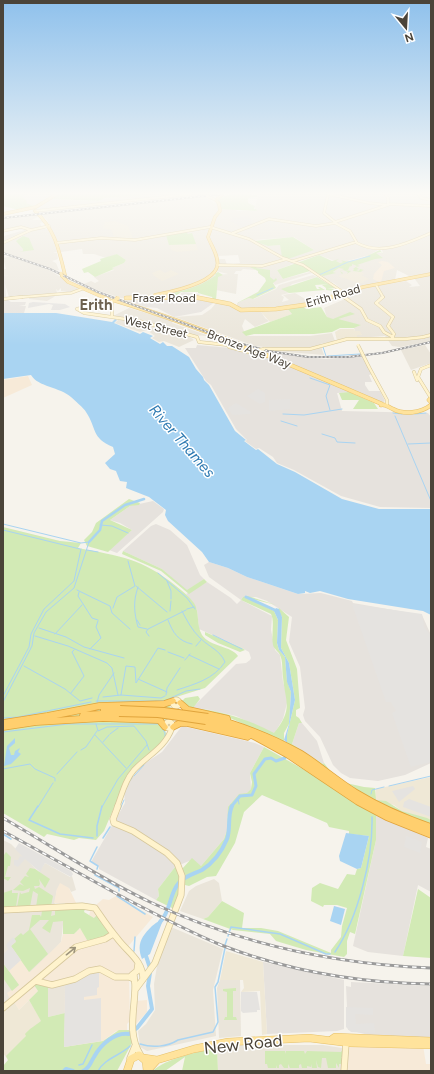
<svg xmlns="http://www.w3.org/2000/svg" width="434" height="1074" font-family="Figtree,sans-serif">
<rect width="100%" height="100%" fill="#f6f3ec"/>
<path fill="#eae5da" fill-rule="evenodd" d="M 29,194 L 56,194 L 51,199 L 86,201 L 145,194 L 215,194 L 149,201 L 144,198 L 114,204 L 38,213 L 36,212 L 38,210 L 35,206 L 27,204 L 22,196 Z
M 258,194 L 431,194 L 431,273 L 409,276 L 397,270 L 395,280 L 391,283 L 343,290 L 334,283 L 318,276 L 335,273 L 333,272 L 339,268 L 359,262 L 356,261 L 376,253 L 383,253 L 382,250 L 378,250 L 369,255 L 340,263 L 319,255 L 300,261 L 277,270 L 283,279 L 310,272 L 312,273 L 275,285 L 270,278 L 256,270 L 256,267 L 255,270 L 243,269 L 241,271 L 236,271 L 234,274 L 238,274 L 236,294 L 216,290 L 217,275 L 228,274 L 216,271 L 214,274 L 216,275 L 202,287 L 162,296 L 121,298 L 91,288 L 84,284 L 91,281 L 95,283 L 99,281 L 94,277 L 114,270 L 112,268 L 124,263 L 126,260 L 117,254 L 106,258 L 94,254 L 83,254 L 82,249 L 61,252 L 57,240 L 47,220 L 40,214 L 205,197 L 214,203 L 238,211 L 257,211 L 255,209 ZM 294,237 L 314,250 L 282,252 L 280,245 L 268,246 L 253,240 ZM 238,255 L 240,263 L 227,265 L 225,259 L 218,259 L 217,256 Z
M 36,214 L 39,216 L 32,220 L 43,220 L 44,222 L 40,223 L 43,229 L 48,229 L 53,239 L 57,252 L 53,252 L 57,253 L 58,259 L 52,261 L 56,263 L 59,270 L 55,271 L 3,252 L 4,236 L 28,229 L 3,231 L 3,218 Z
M 11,256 L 49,270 L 81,289 L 73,293 L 61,291 L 61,288 L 58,291 L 56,289 L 57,293 L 54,297 L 47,301 L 29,299 L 29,296 L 9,297 L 5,284 L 5,277 L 8,275 L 3,276 L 3,269 L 6,269 L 3,258 Z
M 431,274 L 431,341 L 400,347 L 392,346 L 385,336 L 357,338 L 357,335 L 362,335 L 355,331 L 354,328 L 360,325 L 327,318 L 324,308 L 345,299 L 339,294 L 364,288 L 406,281 L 412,285 L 409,287 L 420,286 L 414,278 Z
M 313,275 L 317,277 L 292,284 L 285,291 L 289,293 L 281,295 L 284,297 L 282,302 L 289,300 L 283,295 L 295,293 L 312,303 L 260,310 L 265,318 L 269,321 L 255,327 L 245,319 L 242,326 L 246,336 L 310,336 L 332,333 L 335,341 L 320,344 L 324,355 L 276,351 L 273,348 L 255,346 L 175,317 L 202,315 L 211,309 L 216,303 L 237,307 L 237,303 L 249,298 L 254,299 L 276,289 L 279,285 Z
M 129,308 L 173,321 L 172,323 L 209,336 L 192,335 L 190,337 L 194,340 L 179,347 L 164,341 L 159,342 L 152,338 L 155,336 L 147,330 L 140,332 L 115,323 L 120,318 L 113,316 Z
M 425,345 L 431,354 L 431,363 L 411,370 L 401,350 Z
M 3,840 L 11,844 L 39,872 L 45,863 L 70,877 L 72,876 L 76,890 L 71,892 L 69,888 L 57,889 L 54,908 L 65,907 L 61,942 L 3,1008 Z
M 214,879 L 219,883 L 222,901 L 208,917 L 203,919 L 180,911 L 189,891 L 196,886 Z
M 171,927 L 223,949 L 213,990 L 216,1036 L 147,1051 L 140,1047 L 138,1031 L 146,1024 L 155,1010 L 154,984 L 157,966 Z
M 220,980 L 240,980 L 241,1036 L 219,1038 L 217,988 Z
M 65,983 L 65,1013 L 48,1017 L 48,987 Z
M 242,1045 L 323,1045 L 342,1048 L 344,1071 L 218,1071 L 217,1048 Z"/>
<path fill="#f7ead8" d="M 382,261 L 388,262 L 395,268 L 384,271 L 381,282 L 377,281 L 373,279 L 374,274 L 382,265 L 378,262 Z
M 28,376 L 32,385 L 3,398 L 3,380 Z
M 60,883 L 69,888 L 77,905 L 65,905 L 65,903 L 54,903 L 57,889 Z
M 116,896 L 153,917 L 126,949 L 134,959 L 136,965 L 134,970 L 129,974 L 130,1021 L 127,1024 L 127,1031 L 116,1031 L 103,1041 L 64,1047 L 65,983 L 51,987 L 39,983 L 34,985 L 38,991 L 19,1010 L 13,1001 L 11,1002 L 7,993 L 19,985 L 3,963 L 3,954 L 11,946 L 30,972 L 61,942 L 63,934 L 74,934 L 80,928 L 84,933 L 94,918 L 89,915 L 91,909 L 103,899 L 109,900 Z
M 147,1000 L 147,1012 L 136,1024 L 135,1001 Z
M 346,1043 L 423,1045 L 426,1064 L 431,1064 L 431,1071 L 344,1071 Z"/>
<path fill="#e6e2dd" d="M 248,216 L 253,221 L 250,222 L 252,225 L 243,228 L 230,221 L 233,220 L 232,218 Z
M 8,275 L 5,277 L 6,299 L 11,302 L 26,302 L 25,305 L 19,306 L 26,306 L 24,313 L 3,313 L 3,276 Z
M 184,292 L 200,294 L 197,297 L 215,302 L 201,312 L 174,317 L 157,308 L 146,307 L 126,301 L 185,297 L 181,296 L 181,293 Z
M 197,345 L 230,348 L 250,353 L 264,350 L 296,356 L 326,359 L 363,356 L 372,374 L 369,375 L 372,382 L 365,382 L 365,385 L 369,391 L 380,391 L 385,401 L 382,403 L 354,392 L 337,393 L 342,411 L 428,413 L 431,417 L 431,508 L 380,507 L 341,496 L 294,470 L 277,463 L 273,457 L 259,448 L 256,449 L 245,441 L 247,440 L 236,429 L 211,385 L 206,381 L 185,348 L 196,348 Z
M 153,501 L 164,509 L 163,512 L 117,553 L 109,550 L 132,530 L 120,523 L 110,520 L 130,506 Z
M 156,524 L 170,530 L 187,545 L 200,575 L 204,579 L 187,591 L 162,569 L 123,551 L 151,526 Z
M 209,562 L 228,568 L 247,577 L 298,594 L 321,593 L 352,601 L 353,603 L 422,615 L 431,635 L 431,763 L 405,775 L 378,781 L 350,778 L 341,773 L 333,765 L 320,737 L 305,721 L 303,715 L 305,708 L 300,667 L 289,642 L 292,617 L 267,601 L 256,597 L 243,597 L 241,600 L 209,577 L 204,565 Z
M 207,582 L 231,598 L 237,604 L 241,600 L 272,616 L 271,630 L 275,650 L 280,655 L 283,682 L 288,699 L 283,719 L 274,734 L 236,716 L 210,710 L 192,708 L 236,664 L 246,663 L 250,660 L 251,658 L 249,652 L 242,648 L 199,629 L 197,610 L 193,602 L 186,594 Z
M 299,723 L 302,723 L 317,741 L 324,763 L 323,764 L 292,744 Z
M 182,726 L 255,743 L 264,747 L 250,773 L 251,789 L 227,817 L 227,830 L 224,839 L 201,866 L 189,861 L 175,867 L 158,889 L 159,896 L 156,900 L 99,869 L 99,867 L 91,862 L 125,803 L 124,791 L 127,783 L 144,764 L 162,752 Z
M 376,814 L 428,838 L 426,847 L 431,849 L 431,892 L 418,885 L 403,956 L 368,952 L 353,946 L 376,840 Z
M 263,962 L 344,980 L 344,1029 L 337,1031 L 267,1034 Z
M 351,982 L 431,986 L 431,1038 L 369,1035 L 348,1030 L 346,986 L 351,987 Z"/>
<path fill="#efe8d6" d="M 115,221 L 128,226 L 133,238 L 129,239 L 114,238 L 112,230 L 103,228 L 105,222 Z
M 186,232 L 188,234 L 192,233 L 198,250 L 177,252 L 171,250 L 166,235 Z
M 160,270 L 165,273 L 171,270 L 179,274 L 162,281 L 153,275 L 154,275 L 152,273 Z
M 354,271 L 362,272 L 364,274 L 361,275 L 369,279 L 363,282 L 364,283 L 358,283 L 338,276 Z
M 287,308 L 292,314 L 270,322 L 259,310 Z
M 340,329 L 354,329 L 355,331 L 360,331 L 362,335 L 357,335 L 357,338 L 337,341 L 335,332 Z
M 431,777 L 431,820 L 402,811 L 394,805 L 375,800 L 376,789 Z
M 226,951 L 263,962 L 267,1034 L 262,1035 L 260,991 L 241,992 L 244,988 L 243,980 L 220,980 Z
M 29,1000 L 45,1027 L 8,1060 L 3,1053 L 3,1011 L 14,1002 L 19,1010 Z"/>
<path fill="#d2eab5" d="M 3,194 L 29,194 L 22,196 L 27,201 L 26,203 L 37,207 L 27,207 L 27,208 L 19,210 L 3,206 Z
M 57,194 L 145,194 L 147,195 L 105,198 L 99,201 L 51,199 Z
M 232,194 L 257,195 L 257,197 L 248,198 L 248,203 L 255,206 L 254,209 L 256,209 L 257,211 L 220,209 L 218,200 L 225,196 Z
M 186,232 L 188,234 L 192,233 L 196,244 L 169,245 L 166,235 Z
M 23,236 L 29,238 L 34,250 L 19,252 L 23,251 L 23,249 L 16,241 Z
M 293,237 L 314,250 L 288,259 L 282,257 L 280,245 L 268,246 L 253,241 Z
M 380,250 L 383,254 L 381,252 L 376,253 L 383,258 L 375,259 L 357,265 L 360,266 L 356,267 L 359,269 L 356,270 L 359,271 L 360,269 L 364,270 L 361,271 L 362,272 L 353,271 L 354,269 L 353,269 L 357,266 L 352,264 L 352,266 L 349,266 L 352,267 L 350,266 L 348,270 L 345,270 L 351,271 L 347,274 L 348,272 L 343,270 L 340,271 L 343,273 L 342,274 L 340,271 L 344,269 L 339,268 L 333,272 L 336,273 L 323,276 L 310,271 L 283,279 L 277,270 L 319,255 L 332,261 L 339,259 L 336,261 L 340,263 L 343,262 L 341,260 C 353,265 370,254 380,250 Z
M 117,254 L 126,260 L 124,263 L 112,268 L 114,269 L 95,277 L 88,272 L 84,273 L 82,269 L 101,261 L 100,259 Z
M 250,267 L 257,267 L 256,268 L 270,270 L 270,277 L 274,280 L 276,278 L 277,280 L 273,283 L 276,288 L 253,299 L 249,298 L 237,303 L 258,292 L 266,281 L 265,278 L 258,273 L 258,271 Z
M 218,272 L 223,275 L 218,277 L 216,300 L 228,301 L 214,301 L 212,297 L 198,293 L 198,292 L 181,292 L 177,295 L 155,297 C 177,292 198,289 216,275 L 214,274 Z
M 317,277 L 335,288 L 327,289 L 335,289 L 333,290 L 338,291 L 333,293 L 331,291 L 334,291 L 326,290 L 326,288 L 322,285 L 330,284 L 315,285 L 317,289 L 320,289 L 318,287 L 320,287 L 325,290 L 289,293 L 281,289 Z
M 303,306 L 306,309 L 321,307 L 327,317 L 333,319 L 350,312 L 355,314 L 338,319 L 361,325 L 354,328 L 340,328 L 332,332 L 314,334 L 254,334 L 246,336 L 242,332 L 292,314 L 287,308 Z
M 349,392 L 374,403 L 378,409 L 353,409 L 359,400 L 342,400 L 339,393 Z
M 129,499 L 140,503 L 139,505 L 130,506 L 110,520 L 132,530 L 108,552 L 87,546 L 84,540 L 92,532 L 96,523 Z
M 3,527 L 60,541 L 81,543 L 78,548 C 119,556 142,558 176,586 C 182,591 189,596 194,603 C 200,612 196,625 202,635 C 210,647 232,646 238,656 L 205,688 L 173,698 L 167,702 L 171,708 L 166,720 L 161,719 L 167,736 L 158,748 L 138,763 L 129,772 L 104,831 L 96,840 L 79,838 L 74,840 L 47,834 L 44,837 L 3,813 Z
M 123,551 L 162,569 L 187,590 L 204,579 L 207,582 L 189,594 L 161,571 L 122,554 Z
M 248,596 L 276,605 L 248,598 L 274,611 L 278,620 L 277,643 L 279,650 L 285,657 L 287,681 L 291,692 L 289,724 L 284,733 L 284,742 L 223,715 L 188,708 L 181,702 L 185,698 L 198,696 L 200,699 L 193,708 C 222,711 248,719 274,733 C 294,708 285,702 283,677 C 282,671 283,660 280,655 C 278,651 274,649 273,645 C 271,636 275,621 271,614 L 241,600 L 243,597 Z
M 279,608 L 289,617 L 286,640 L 297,669 L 300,708 L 296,710 L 296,716 L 299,718 L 302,723 L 299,723 L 292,744 L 323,764 L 324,763 L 331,772 L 287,743 L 287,735 L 295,700 L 289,663 L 281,648 L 282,617 L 278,610 Z
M 205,632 L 242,648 L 245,650 L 240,652 L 218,643 L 205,635 Z
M 264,747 L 310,773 L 376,814 L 376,840 L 355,934 L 350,932 L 347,941 L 347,954 L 344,957 L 306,950 L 276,941 L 270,934 L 233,930 L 203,919 L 208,917 L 222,901 L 244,913 L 242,928 L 261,928 L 278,931 L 331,953 L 331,950 L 341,937 L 342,926 L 347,908 L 337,905 L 324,905 L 323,907 L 311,901 L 312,888 L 320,883 L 338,889 L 347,874 L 355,875 L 357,869 L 361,868 L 369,836 L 349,834 L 349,831 L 329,827 L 327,823 L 262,795 L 244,812 L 235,843 L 216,876 L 207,877 L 189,886 L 185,885 L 182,869 L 192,858 L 201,866 L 224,839 L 227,830 L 228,807 L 239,794 L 247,793 L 251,789 L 252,782 L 250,773 Z
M 346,783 L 364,787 L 375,788 L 376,800 L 386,801 L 402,811 L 427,818 L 431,820 L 431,824 C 401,813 372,800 346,783 Z
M 3,852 L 4,855 L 6,852 L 11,857 L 10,866 L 8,866 L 5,877 L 11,877 L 8,881 L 3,878 Z
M 175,867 C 185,879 178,896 174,909 L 156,900 L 159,896 L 158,889 Z
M 30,868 L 35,869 L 50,879 L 45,888 L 39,879 L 40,884 L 39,886 L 34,886 L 35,889 L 39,887 L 53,896 L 51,906 L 36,907 L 38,894 L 33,891 L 30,907 L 17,907 L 20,892 L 21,894 L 29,892 L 30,888 L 23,891 L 13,890 L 20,884 L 24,886 L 20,882 L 25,876 L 29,877 L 26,874 Z
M 418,889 L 431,898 L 431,958 L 403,956 Z
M 12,890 L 12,893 L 18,893 L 16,907 L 3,909 L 3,893 Z
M 55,909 L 85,909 L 84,912 L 94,918 L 98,914 L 110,934 L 106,939 L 87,940 L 80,928 L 74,934 L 63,934 L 63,921 L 53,922 L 50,933 L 42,928 L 49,920 L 40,920 L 30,929 L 48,954 L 29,972 L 11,946 L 16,942 L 14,939 L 21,933 L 20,932 L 23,935 L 29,930 L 32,915 L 40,915 L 41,917 L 42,911 L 52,910 L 51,916 L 55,915 Z
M 3,963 L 19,985 L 12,991 L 3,978 Z
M 39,983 L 48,987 L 48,1017 L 65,1013 L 64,1047 L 103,1041 L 119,1030 L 129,1030 L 132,1043 L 117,1071 L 3,1071 L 3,1066 L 8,1060 L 6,1056 L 26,1036 L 25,1034 C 30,1028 35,1026 41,1021 L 29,1000 L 38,991 L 34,985 Z
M 236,988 L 236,991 L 233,991 L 233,1017 L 236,1017 L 237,1020 L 224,1020 L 225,1017 L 227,1017 L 227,992 L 223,991 L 223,989 Z
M 217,1048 L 218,1071 L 182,1071 L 185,1057 L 165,1071 L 153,1071 C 164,1059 201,1051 217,1048 Z
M 343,1049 L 344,1057 L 341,1057 L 343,1060 L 342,1064 L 339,1064 L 339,1068 L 336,1063 L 336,1068 L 328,1068 L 326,1058 L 322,1058 L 321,1068 L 318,1067 L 316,1060 L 317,1068 L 312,1068 L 311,1064 L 311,1067 L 307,1066 L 307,1068 L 302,1068 L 301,1064 L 299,1065 L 299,1068 L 290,1068 L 288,1064 L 288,1068 L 284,1068 L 281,1064 L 279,1065 L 279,1068 L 277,1068 L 276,1065 L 276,1068 L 268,1068 L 267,1064 L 265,1064 L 265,1051 L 285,1051 L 285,1054 L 286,1051 L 304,1051 L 305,1054 L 307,1051 L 341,1052 Z"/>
<path fill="#e5e3e0" d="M 33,302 L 65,304 L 70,307 L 60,310 L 51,310 L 53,305 L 49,304 L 28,308 L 29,303 Z
M 258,389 L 265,393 L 265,402 L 260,404 L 247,396 Z
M 290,399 L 290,409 L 269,411 L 269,400 Z
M 236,403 L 251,412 L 250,414 L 232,415 L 228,408 Z
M 352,604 L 422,614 L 424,627 L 431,636 L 431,762 L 411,767 L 392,713 L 396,711 L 391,702 L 386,702 Z
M 413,786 L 415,789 L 399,802 L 392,791 Z
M 409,799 L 431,807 L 431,817 L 403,807 L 404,802 Z
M 406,836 L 422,842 L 420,853 L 404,847 Z
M 19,843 L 71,871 L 73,874 L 71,877 L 45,863 L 40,872 L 25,859 L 18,867 L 14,865 L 14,860 L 18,860 L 20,856 L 23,857 L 15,849 Z
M 13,937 L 16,941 L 11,946 L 21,960 L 9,971 L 3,963 L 3,954 L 8,949 L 6,945 Z
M 99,971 L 99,987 L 97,988 L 97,995 L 84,997 L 84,1000 L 101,998 L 101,1041 L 64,1047 L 65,983 L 89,972 Z
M 241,992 L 257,992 L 260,1010 L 257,1010 L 257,1012 L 243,1013 L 241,1011 Z
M 346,1007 L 373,1008 L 373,1015 L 355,1014 L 356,1024 L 374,1023 L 375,1033 L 351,1032 L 346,1027 Z"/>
<path fill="#a9d4f2" d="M 3,313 L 56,313 L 112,322 L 115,319 L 117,320 L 114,323 L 140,334 L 143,332 L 153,336 L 150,338 L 160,344 L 163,342 L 167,346 L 172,346 L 189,357 L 196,369 L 203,377 L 204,380 L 209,385 L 235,431 L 246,440 L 244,441 L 256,450 L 258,449 L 277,464 L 295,472 L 342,499 L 379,509 L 431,509 L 431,615 L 423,611 L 348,599 L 320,591 L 310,593 L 305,591 L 305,593 L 298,594 L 247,577 L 228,568 L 209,562 L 202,552 L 168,521 L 165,515 L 166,510 L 149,497 L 126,488 L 127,482 L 120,481 L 116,471 L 110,469 L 105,463 L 115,454 L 113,447 C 91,438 97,428 86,412 C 84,408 74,400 71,397 C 60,387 38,387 31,375 L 3,379 Z
M 276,608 L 279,609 L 282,617 L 281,648 L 289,663 L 295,700 L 287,735 L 287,743 L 284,740 L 289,724 L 291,692 L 287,682 L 285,657 L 279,650 L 277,643 L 278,620 L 274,611 Z
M 15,738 L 15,743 L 9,748 L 11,755 L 14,755 L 15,751 L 20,748 L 18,752 L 21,754 L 11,764 L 4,766 L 7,746 Z
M 346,833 L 369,836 L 361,868 L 357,869 L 340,861 L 339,856 Z
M 334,906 L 345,909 L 341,925 L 330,921 Z
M 163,920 L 150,954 L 142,959 C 136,944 142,936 152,926 C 156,923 158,921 163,920 Z"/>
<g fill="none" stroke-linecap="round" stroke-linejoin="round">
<path stroke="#a9d4f2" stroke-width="1" d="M 319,275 L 348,262 L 370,256
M 257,295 L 273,288
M 323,347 L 326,356
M 328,356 L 360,354
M 310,378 L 330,385 L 326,396 L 330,410
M 393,413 L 402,414
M 283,414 L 304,415 L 342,409
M 415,414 L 426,413
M 395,416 L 431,501
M 281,421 L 297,426
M 322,434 L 335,438 L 337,442 L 355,443
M 408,444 L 431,443
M 3,524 L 81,543 L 89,542
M 100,525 L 112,526 L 128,533
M 3,530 L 80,549
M 87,550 L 98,552
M 158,573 L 187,598 L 195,609
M 167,581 L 171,591 L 171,599
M 136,586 L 167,612
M 138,587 C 133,601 134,613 138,627 L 147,629
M 77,590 L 110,606 L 112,613 L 130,629
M 79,592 L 78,596 L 92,618 L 98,620
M 113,608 L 117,597 L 135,586 L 128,561
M 187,609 L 194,607
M 170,611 L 171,601
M 137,620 L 140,625
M 168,620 C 173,633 178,641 192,644
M 39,628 L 66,637 L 84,647 L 124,658
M 55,634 L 82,605
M 213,635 L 242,649
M 35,636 L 68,646 L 107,663 L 112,668 L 118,695
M 149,636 L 146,632 L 148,629 L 186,610
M 196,646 L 201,640
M 90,649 L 101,638 L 96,627 L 98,621
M 168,652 L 184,658
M 189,655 L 219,669
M 185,660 L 190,654
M 24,666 L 65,689 L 80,701 L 92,698
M 138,679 L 167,692
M 177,690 C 195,684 214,679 225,662 C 220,650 209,647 200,638 C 192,630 187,621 182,611
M 71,693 L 84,676 L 72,652 L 74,650
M 121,695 L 126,666 L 135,667 L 136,683 L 158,648 L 165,650
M 166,695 L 167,688 L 180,668
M 3,696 L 29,647 L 31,634 L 44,609 L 74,581 L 81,549
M 103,697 L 121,695 L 161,698 L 165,696
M 96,701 L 164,701 L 186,691 L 200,689
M 3,702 L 32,646 L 34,633 L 46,612 L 74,588 L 89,542
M 97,703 L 99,695 L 114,673
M 3,718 L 18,717 L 91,702
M 96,724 L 98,731 L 107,727 L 134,726 L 146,741 L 149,750
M 161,726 L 165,733 L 165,738
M 3,732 L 68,724 L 159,724
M 110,734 L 118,728
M 95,735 L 126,768
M 103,742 L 109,735
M 81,750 L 86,747 L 97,731
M 3,769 L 30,764 L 35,769 L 55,778 L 55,781
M 57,774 L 77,752
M 134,776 L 144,765
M 128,783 L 132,778
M 389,786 L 431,776
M 371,794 L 372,790 L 384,787
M 238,798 L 239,804
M 38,807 L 53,783
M 102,807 L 118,779 L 147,745
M 121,807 L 124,800"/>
<path stroke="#a9d4f2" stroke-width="1.5" d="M 38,806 L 29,820 L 60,834 L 93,838
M 120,809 L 121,806
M 3,834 L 11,839
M 97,836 L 97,826 L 102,806
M 103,838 L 110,827
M 97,847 L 90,861 L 98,866 L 97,869
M 95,873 L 95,875 L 119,888 L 119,891
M 117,896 L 145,914
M 228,936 L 231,927 L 280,934 L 326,954 L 330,954
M 225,945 L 227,939
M 134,951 L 135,937
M 335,952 C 358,918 373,858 372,817
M 140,1044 C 152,1048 167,1047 178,1040 L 213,1032 L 218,1022 L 215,987 L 218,982 L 225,948
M 79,1065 L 83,1064 L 92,1045
M 98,1071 C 104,1059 121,1055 130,1046"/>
<path stroke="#a9d4f2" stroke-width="2.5" d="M 89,542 L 100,530 L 102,521 L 125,505 L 144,499"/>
<path stroke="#a9d4f2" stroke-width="3" d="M 246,597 L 277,611
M 231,807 L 240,796 L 252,795 L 256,786 L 254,774 L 265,759 L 271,758 L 276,761 L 285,758 L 285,755"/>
<path stroke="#a9d4f2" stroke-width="4" d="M 160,922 C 171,911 169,895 178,884 C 184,876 194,874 202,870 C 213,863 222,851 227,839 C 231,828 227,817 232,806
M 146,956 L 150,968
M 64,1071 L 66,1069 L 73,1071
M 83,1071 C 90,1068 90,1063 94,1057 C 101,1044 115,1032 129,1034 L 137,1028 L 152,1009 L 148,986 L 150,973"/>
<g stroke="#d6c79b" stroke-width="3">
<path id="secondary-far3" d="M 328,194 L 369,203 L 388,205
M 385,194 L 388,198 L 388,204
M 418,194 L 421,198 L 431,200
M 328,195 L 324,213 L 335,222 L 388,205
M 209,197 L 216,200
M 388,204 L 431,206
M 35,211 L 191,194
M 3,231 L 21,227 L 31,230
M 233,233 L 269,219 L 316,226 L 335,223 L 350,231 L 357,243 C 381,256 408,243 431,233
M 3,243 L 31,230 L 49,226
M 56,243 L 101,238 L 135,240 L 210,227 L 249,239 L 283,258 L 303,265 L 343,292
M 293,261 L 356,242
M 217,265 L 262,266 L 287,259
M 376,285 L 383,297 L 381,298
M 339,294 L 345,298
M 11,298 L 71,293 L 82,289"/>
</g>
<g stroke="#d6c79b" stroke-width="3.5">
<path id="secondary-far2" d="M 344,297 L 361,309 L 367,320 L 380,326 L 384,332 L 393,337
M 383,297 L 376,303 L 393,317 L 388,326 L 394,334 L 392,338
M 3,299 L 22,297
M 109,301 L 77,309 L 84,313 L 139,321 L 197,337 L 199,342 L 228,345 L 229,347 L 248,352
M 112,301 L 112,316
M 423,337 L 431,335
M 264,349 L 310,349 L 347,339 L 405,339 L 424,337
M 431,365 L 421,369 L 418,377 L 431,398
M 369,367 L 387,400 L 387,405
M 414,372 L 417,380"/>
</g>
<g stroke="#d6c79b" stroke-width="6">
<path id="secondary-far1" d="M172.5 703a3.5 3.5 0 1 1 7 0a3.5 3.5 0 1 1-7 0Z
M165.5 725a3.5 3.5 0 1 1 7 0a3.5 3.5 0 1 1-7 0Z
M 117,807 C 122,794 125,780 134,770 C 148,755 165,748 172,728"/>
</g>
<g stroke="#d6c79b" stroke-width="7">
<path id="secondary" d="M 118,806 L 113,819 L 114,823 L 133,831 L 167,853 L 177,863 L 182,876 L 181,895 L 155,963 L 135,990
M 3,910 L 82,906 L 95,908 C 102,918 109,929 117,938 C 127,952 143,960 143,979
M 134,974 C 134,978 135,982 135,986 C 135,1009 127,1033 140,1054
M 132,975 L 137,971 L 138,964
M 36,981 L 52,985 L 75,979 L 89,971 L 100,969 L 115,977 L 129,977 L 134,979
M 3,1008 L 76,947 L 105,939 L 113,934
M 130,1058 L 135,1046
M 344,1071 L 346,1043"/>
</g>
<g stroke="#e6c16a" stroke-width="3.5">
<path id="primary-far2" d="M 35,211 C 55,229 59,250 65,275
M 3,214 L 36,207 L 57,194
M 62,276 L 68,282 L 105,298
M 155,295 C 170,292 212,284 217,267 C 220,258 211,245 208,237 L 215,217 L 220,211 L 219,204 L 216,200 L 222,195
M 126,298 L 199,298
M 328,298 L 363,287 L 431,274"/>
</g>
<g stroke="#e6c16a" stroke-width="4.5">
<path id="primary-far1" d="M 103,297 L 109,300
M 194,297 L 230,304 L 241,310 L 276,309 L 311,304 L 331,297
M 126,298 L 170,297
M 114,300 C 206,328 294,366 382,404
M 431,398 L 429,400 L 431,402
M 381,405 C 386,404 388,407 393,409 C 404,415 421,413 431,405"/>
</g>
<g stroke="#e6c16a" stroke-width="8">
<path id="primary" d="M 331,1040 L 335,1037 L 431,1041
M 144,1058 L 157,1060
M 127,1071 L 131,1059 L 139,1055 L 146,1061 L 147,1071
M 147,1071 L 157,1060 L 194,1049 L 228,1042 L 309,1038 L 350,1043 L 431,1045"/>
</g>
<g stroke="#e0a43c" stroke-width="1.5">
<path id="highway" d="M 173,698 L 175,699 L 176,701 L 175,703 L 164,707 L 123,708 L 122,711 L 122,713 L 121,715 L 160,717 L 162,718 L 168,727 L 167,729 L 165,730 L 163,729 L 158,723 L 103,721 L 36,725 L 3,730 L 3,720 L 47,713 L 99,703 L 164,701 ZM 99,709 L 101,709 L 101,711 L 86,712 ZM 81,713 L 80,715 L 80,716 L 56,718 Z
M 180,700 L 182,701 L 189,707 L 229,716 L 230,718 L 230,720 C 255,728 279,738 302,751 C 321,763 338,778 357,790 C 380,804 405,815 431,824 L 431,838 L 386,820 L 356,804 L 286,757 L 255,740 L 251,738 L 248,740 L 187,726 L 181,726 L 173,730 L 171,729 L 170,727 C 178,715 194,722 206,724 L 204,723 L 203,721 L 204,719 L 205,718 L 205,717 L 185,712 L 177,703 L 178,701 Z"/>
</g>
<use href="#secondary-far3" stroke="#fff3cd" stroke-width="2"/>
<use href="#secondary-far2" stroke="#fff3cd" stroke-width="2.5"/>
<use href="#secondary-far1" stroke="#fff3cd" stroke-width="4.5"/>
<use href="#secondary" stroke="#fff3cd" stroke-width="5.5"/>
<use href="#primary-far2" stroke="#ffe39c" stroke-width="2.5"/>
<use href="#primary-far1" stroke="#ffe39c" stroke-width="3.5"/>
<use href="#primary" stroke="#ffe39c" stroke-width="7"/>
<use href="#highway" fill="#ffcf6e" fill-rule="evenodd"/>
<g stroke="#9a9a9a" stroke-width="2">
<path id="rail-far1" d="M 3,218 L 223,194
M 3,253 L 50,269 L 98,292 L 232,341 L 268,351 L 308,357 L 348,357 L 382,353 L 431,342"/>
</g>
<g stroke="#9a9a9a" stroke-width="3">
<path id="rail" d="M 3,818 C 52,846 99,878 150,902 C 239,944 334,964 431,968
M 3,831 C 41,852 79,873 117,894 C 151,912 185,930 221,945 C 288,971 359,983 431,984"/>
</g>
<use href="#rail-far1" stroke="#fff" stroke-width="1" stroke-dasharray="2" stroke-linecap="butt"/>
<use href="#rail" stroke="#fff" stroke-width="1.5" stroke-dasharray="4.5" stroke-linecap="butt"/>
<g stroke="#d6c79b" stroke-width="3" stroke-linecap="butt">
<path id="secondary-bridge-far1" d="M 207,196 L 209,197"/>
</g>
<g stroke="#d6c79b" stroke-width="3.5" stroke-linecap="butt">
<path id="secondary-bridge" d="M 358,345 L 369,367
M 259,350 L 264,349
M 248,352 L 255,351"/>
</g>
<g stroke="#e6c16a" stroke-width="3.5" stroke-linecap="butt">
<path id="primary-bridge-far1" d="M 61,273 L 62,276"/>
</g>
<g stroke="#e6c16a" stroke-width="4.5" stroke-linecap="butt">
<path id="primary-bridge" d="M 116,299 L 118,298"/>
</g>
<g stroke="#e0a43c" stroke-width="8" stroke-linecap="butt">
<path id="highway-bridge" d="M 120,709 L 164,711 L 208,717
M 119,713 L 158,714 L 206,721"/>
</g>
<use href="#secondary-bridge-far1" stroke="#fff3cd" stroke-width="2"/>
<use href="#secondary-bridge" stroke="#fff3cd" stroke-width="2.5"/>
<use href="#primary-bridge-far1" stroke="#ffe39c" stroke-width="2.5"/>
<use href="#primary-bridge" stroke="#ffe39c" stroke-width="3.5"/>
<use href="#highway-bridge" stroke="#ffcf6e" stroke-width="6"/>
</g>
<defs><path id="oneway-shaft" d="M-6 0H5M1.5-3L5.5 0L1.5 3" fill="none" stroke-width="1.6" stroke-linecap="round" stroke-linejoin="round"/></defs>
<use stroke="#9c937c" href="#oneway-shaft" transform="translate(71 951) rotate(-39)"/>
<linearGradient id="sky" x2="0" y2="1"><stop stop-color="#8fc1ec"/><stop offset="0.56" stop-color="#fbfaf6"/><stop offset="1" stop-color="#fbfaf6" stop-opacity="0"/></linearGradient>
<rect width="434" height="345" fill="url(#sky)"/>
<g text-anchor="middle" stroke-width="3" stroke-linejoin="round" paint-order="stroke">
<g font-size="12" fill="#4b4439" stroke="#fff">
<text transform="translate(333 296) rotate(-16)" y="4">Erith Road</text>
<text x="164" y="302">Fraser Road</text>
<text transform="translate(156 327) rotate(13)" y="4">West Street</text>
<text transform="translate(249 349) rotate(21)" y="4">Bronze Age Way</text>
</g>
<g font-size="15" font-weight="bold" fill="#6e6250" stroke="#fff">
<text x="96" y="310">Erith</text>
</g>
<g font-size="15" font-style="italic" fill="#2e7ab2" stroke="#fff">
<text transform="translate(182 441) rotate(49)" y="5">River Thames</text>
</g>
<g font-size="17" fill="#4b4439" stroke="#fff">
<text transform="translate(243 1044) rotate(-6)" y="6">New Road</text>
</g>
</g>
<rect width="434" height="1074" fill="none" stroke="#4b4439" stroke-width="8"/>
<g transform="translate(406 28) rotate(162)" stroke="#ffffff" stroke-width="3" paint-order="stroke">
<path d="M0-3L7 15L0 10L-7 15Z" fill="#4b4439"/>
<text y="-6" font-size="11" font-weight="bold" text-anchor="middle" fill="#4b4439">N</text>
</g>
</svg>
